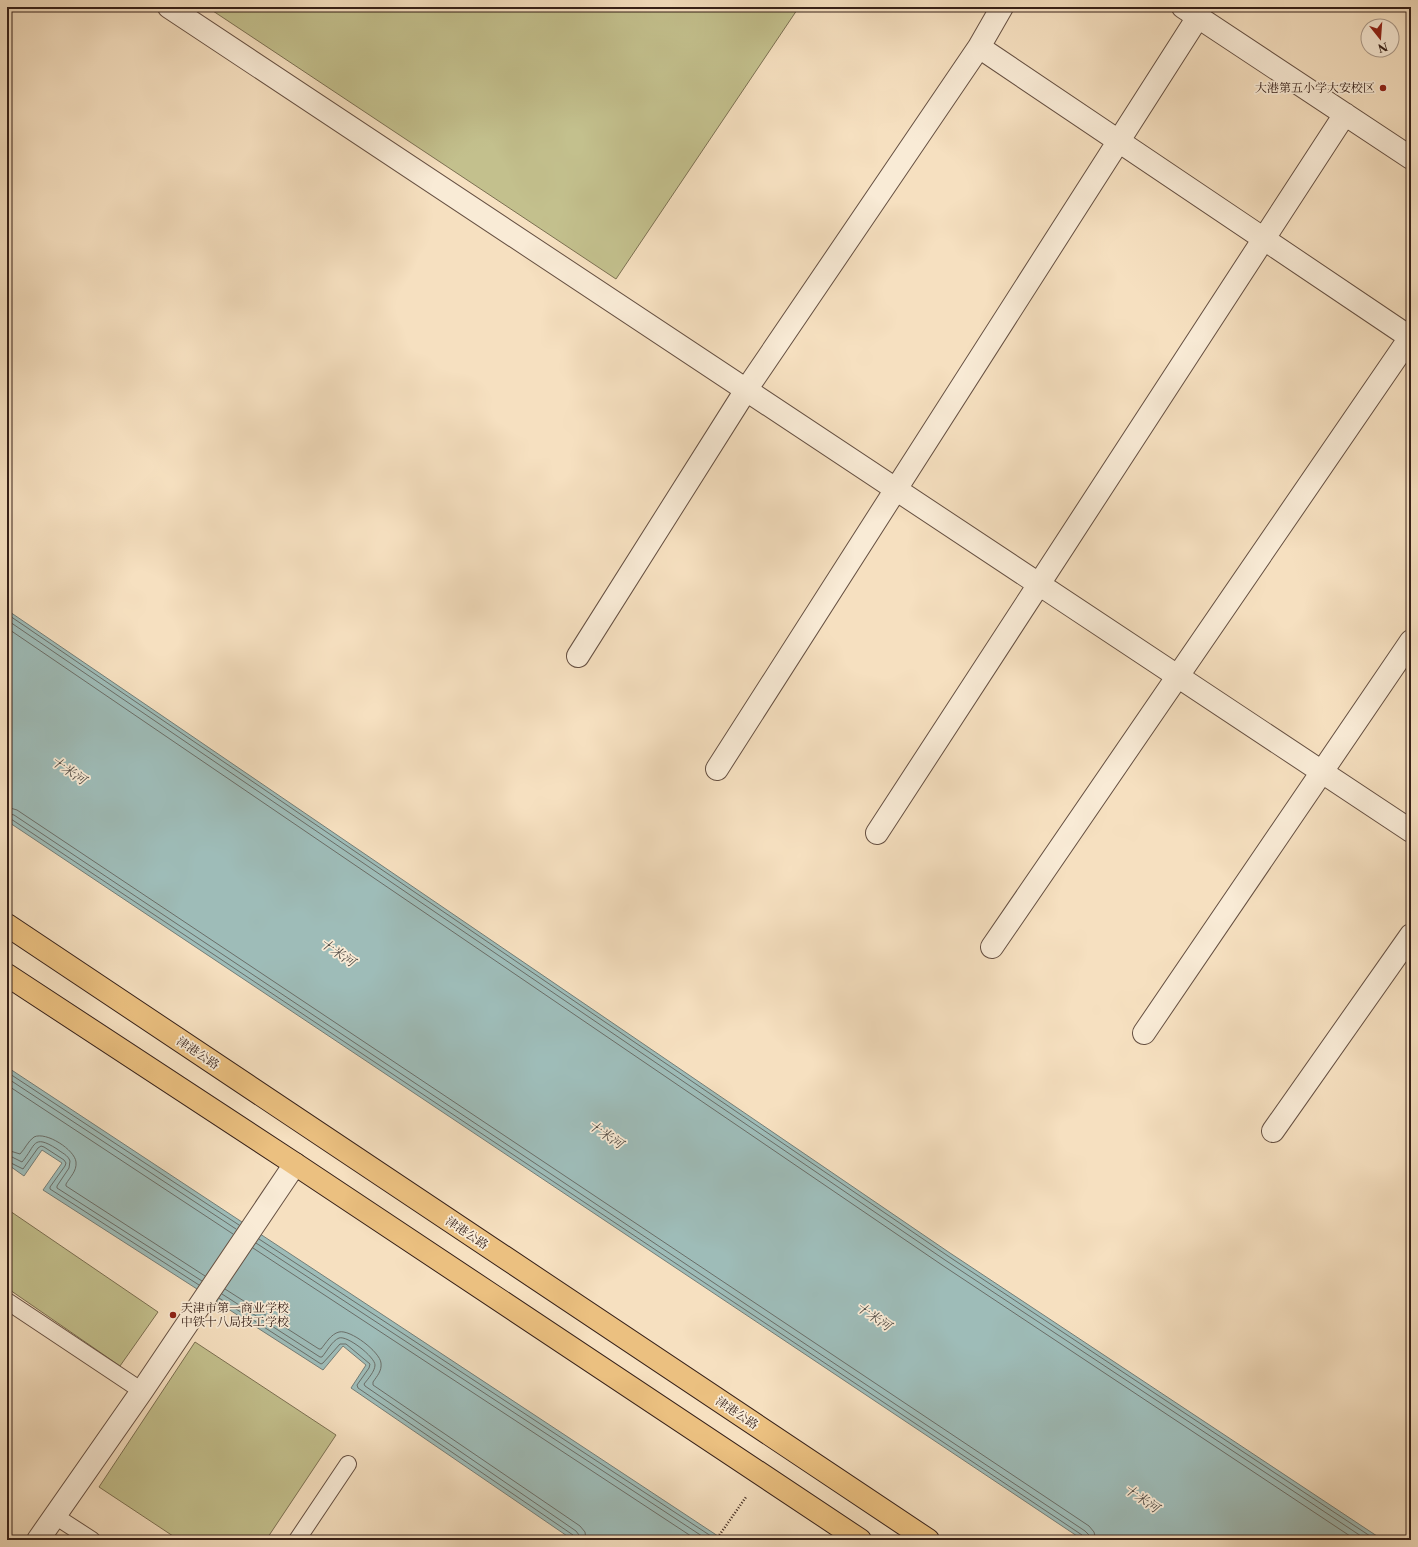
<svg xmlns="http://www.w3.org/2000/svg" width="1418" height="1547" font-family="'Libre Caslon Text','Noto Serif SC',serif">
<rect width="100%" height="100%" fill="#f6e0c0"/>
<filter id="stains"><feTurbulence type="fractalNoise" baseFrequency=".005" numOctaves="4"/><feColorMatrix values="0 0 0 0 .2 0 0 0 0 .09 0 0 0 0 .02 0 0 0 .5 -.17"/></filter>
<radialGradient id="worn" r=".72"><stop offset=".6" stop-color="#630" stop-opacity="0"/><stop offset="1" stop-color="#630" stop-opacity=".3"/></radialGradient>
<path fill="#c3c08d" stroke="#7c7052" d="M 207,7 L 799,7 L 616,279 Z
M 7,1209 L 158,1312 L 120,1366 L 7,1288 Z
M 195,1342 L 336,1435 L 266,1540 L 179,1540 L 99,1487 Z"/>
<path fill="#9ebcb8" stroke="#747e78" d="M 7,610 L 950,1253 L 1383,1540 L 1083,1540 L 7,821 Z
M 7,1067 L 724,1540 L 573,1540 L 351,1388 L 366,1365 L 343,1346 L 323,1370 L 43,1190 L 62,1163 L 42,1150 L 24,1176 L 7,1164 Z"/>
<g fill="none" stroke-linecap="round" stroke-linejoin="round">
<path stroke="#6a6e68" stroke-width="1" d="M 7,614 L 948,1256 L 1376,1540
M 7,620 L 945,1260 L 1367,1540
M 7,628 L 942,1265 L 1356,1540
M 7,807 L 17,810 L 1089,1526 L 1094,1532 L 1096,1540
M 7,813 L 14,815 L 1085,1531 L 1089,1535 L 1090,1540
M 7,818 L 11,819 L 1082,1535 L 1085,1540
M 7,1072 L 239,1225
M 7,1078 L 236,1229
M 7,1085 L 233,1234
M 7,1150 L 20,1154 C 25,1149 28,1141 34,1137 C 46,1131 75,1150 76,1162 C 77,1171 70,1177 66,1184 L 66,1186 L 205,1276
M 7,1156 L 12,1157 L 22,1162 C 36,1146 32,1133 57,1149 C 62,1153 68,1155 70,1161 L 69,1168 L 57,1186 L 57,1188 L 202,1281
M 7,1161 L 23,1169 L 38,1148 L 41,1146 L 44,1147 L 64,1160 L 66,1163 L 65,1166 L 50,1187 L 50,1189 L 199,1285
M 259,1239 L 717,1540
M 256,1243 L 708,1540
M 253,1248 L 697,1540
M 225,1289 L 319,1349 L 321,1349 C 326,1343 331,1334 339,1332 C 350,1329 380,1352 381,1363 C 382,1371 377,1376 373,1382 L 373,1385 L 580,1526 L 585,1532 L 586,1540
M 222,1294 L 320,1357 L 322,1357 C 327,1351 332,1341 339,1338 C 347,1335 375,1357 375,1365 C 375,1371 368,1379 364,1384 L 365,1386 L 576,1531 L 579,1535 L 580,1540
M 219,1298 L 321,1364 L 323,1363 L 340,1344 L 346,1344 L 370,1364 L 369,1368 L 357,1385 L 358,1388 L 573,1535 L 575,1540"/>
<g stroke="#665042" stroke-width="18">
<path id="service" d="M 7,1301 L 142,1391
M 55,1516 L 92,1540
M 297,1540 L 348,1464"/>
</g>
<g stroke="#665042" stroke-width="24">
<path id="minor" d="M 169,7 L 1411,831
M 1183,7 L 1411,158
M 979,47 L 1411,338
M 578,656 L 746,390 L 979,47 L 1002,7
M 717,769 L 1198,17
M 877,833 L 1345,114
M 992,947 L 1411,336
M 1144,1033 L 1411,641
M 1273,1131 L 1411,935
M 38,1540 L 142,1391 L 295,1164"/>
</g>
<g stroke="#362018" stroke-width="24">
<path id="primary" d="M 7,925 L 928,1540
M 7,975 L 295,1164 L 860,1540"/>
</g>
<path stroke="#362018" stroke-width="2.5" stroke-dasharray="1 2" stroke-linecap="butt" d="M 716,1540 L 746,1497"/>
<use href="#service" stroke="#f9ebd6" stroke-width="16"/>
<use href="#minor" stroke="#f9ebd6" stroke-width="22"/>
<use href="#primary" stroke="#ebc080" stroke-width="22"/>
</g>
<g fill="#8f2418" stroke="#f9ebd6" stroke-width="1.5">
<circle cx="1383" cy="88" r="4"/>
<circle cx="173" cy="1315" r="4"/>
</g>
<g text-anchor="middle" stroke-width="3.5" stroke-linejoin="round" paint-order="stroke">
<g font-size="12" fill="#362018" stroke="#f9ebd6" text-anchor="end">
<text x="1375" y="92">大港第五小学大安校区</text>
<text x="181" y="1312" text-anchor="start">天津市第一商业学校<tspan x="181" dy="14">中铁十八局技工学校</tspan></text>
</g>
<g font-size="12" fill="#362018" stroke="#f9ebd6">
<text transform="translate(198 1053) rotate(34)" y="4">津港公路</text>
<text transform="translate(467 1233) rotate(34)" y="4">津港公路</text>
<text transform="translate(737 1413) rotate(34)" y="4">津港公路</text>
</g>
<g font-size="13" font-style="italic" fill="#554f48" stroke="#f9ebd6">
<text transform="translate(69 770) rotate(34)" y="5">十米河</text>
<text transform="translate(338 952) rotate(34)" y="5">十米河</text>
<text transform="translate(606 1134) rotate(34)" y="5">十米河</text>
<text transform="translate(874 1316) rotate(34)" y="5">十米河</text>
<text transform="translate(1142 1498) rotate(34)" y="5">十米河</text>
</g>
</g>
<rect width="1418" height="1547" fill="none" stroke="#f6e0c0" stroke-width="24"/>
<rect x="8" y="8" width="1402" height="1531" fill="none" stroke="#362018" stroke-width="2"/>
<rect x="12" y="12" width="1394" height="1523" fill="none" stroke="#362018"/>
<g transform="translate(1380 38) rotate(163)"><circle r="19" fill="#f9ebd6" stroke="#ab9a8a"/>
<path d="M0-3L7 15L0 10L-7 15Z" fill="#8f2418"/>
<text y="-6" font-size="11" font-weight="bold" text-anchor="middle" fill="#362018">N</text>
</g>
<rect width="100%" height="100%" filter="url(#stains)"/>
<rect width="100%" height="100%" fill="url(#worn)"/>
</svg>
